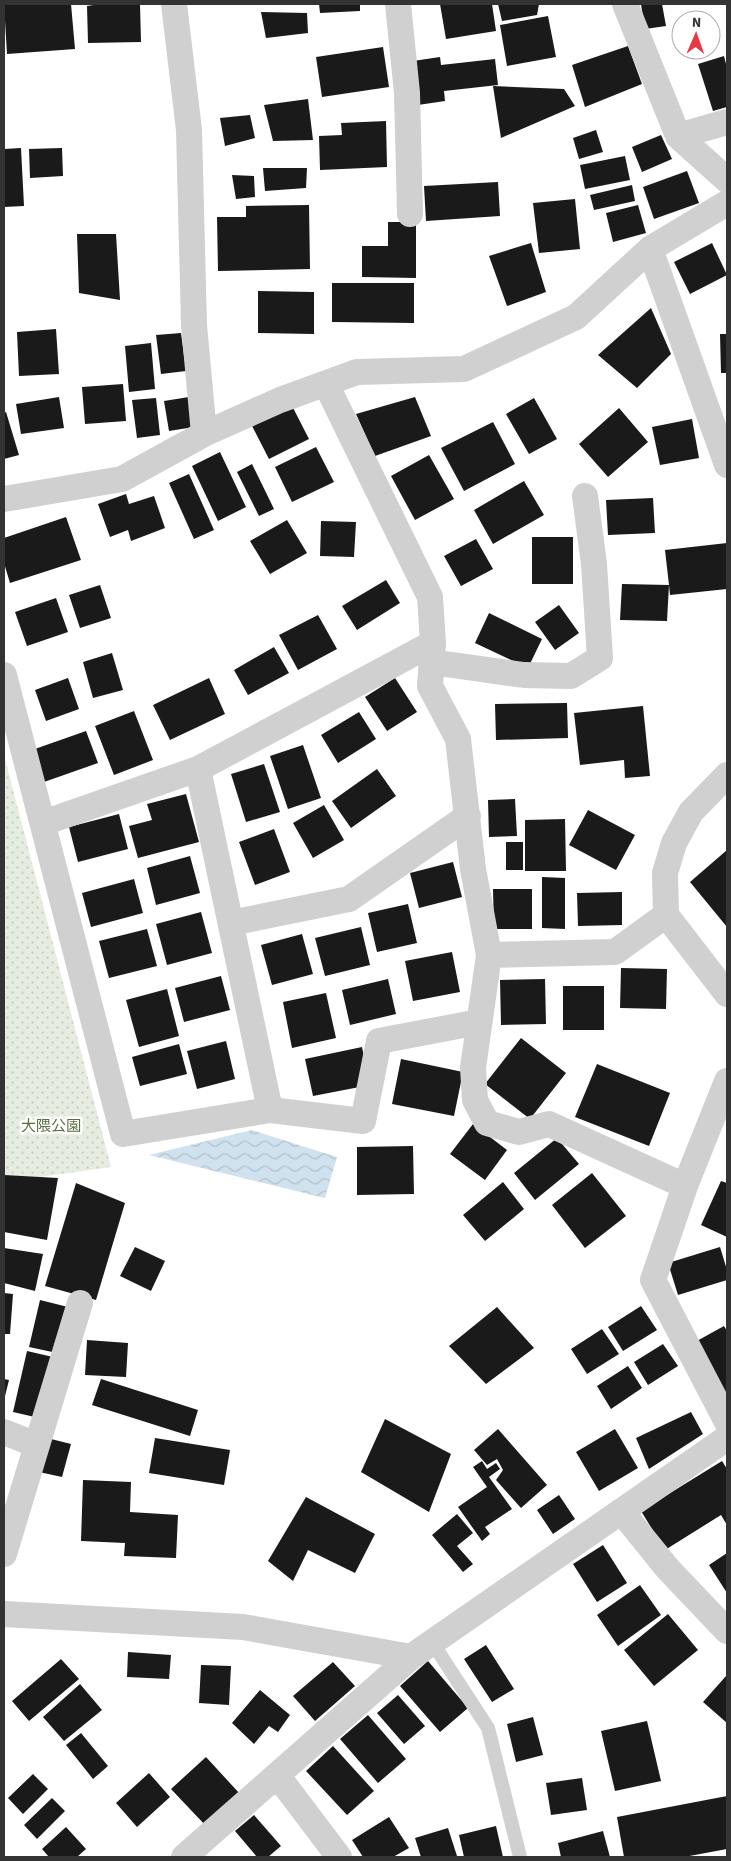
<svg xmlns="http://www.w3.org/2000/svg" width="731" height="1861" font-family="'Source Sans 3','Noto Sans JP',sans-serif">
<defs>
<pattern id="grass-dots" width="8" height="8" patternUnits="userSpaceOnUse" patternTransform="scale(1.25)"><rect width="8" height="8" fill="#e6ecdf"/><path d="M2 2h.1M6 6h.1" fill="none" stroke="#c6cbc0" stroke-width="1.8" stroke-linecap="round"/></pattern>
<pattern id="water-waves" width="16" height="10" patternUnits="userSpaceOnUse" patternTransform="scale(1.25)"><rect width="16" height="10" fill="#cfe2ee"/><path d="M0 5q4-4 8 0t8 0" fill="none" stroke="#b2c2cd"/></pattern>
</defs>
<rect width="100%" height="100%" fill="#fff"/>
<path fill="url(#grass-dots)" d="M 4,755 L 111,1167 L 4,1182 Z"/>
<path fill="url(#water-waves)" d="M 252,1130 L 337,1157 L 325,1198 L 149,1155 Z"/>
<path fill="#1a1a1a" d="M 4,4 L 71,4 L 75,49 L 7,54 Z
M 100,4 L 140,4 L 141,42 L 88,43 L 87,6 Z
M 319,4 L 360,4 L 360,11 L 320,13 Z
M 440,4 L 492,4 L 496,31 L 446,39 Z
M 498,4 L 539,4 L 537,15 L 502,21 Z
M 641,4 L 662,4 L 666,26 L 645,29 Z
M 261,12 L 307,13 L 308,33 L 266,38 Z
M 548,16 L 556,57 L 507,66 L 500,25 Z
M 628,46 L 642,84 L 585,107 L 572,65 Z
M 383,47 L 389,87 L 322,97 L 316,57 Z
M 724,56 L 727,68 L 727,107 L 713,111 L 698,64 Z
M 440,57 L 441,65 L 495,59 L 498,85 L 444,91 L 445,101 L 418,105 L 413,61 Z
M 493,86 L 564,89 L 575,106 L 501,138 Z
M 308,99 L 313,140 L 273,141 L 264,105 Z
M 250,115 L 255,138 L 225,146 L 220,118 Z
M 386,121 L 387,167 L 320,170 L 319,136 L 342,135 L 341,123 Z
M 596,130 L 603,152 L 579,159 L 573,138 Z
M 661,135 L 672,159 L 642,172 L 632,147 Z
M 21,148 L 24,206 L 4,207 L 4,149 Z
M 62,148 L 63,176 L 30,178 L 29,149 Z
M 625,156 L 630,180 L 585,189 L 580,165 Z
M 263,168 L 307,168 L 306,188 L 265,191 Z
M 687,171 L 699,203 L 654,219 L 643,187 Z
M 232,175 L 254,176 L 255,197 L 236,199 Z
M 498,182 L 500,216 L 426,221 L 424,186 Z
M 632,185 L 635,201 L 594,210 L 590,195 Z
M 575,199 L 580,249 L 539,253 L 533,203 Z
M 309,205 L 310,269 L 218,271 L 217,217 L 246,217 L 246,206 Z
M 638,205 L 646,233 L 613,242 L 606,213 Z
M 388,222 L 416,222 L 416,278 L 362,277 L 362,246 L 388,246 Z
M 77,234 L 116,234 L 120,300 L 79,293 Z
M 531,243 L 546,292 L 507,306 L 489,256 Z
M 712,243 L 727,275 L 690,294 L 674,262 Z
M 332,283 L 414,283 L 414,323 L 332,322 Z
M 258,291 L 314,292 L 314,334 L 258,333 Z
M 651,308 L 671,354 L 637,388 L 598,355 Z
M 56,329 L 59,374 L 19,376 L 17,332 Z
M 181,333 L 186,371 L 161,374 L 156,335 Z
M 720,334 L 727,334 L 727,373 L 721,373 Z
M 151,343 L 155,389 L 129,392 L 125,346 Z
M 123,384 L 126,421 L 85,424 L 82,387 Z
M 59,397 L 64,428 L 21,434 L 16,404 Z
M 189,397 L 194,427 L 169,431 L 164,401 Z
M 415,397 L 431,436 L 375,456 L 356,414 Z
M 156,398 L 160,435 L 137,438 L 132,400 Z
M 534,398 L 557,439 L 529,454 L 506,414 Z
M 290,402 L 309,439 L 269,459 L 250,422 Z
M 619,408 L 648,442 L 608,477 L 579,444 Z
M 6,412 L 19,455 L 4,459 L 4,413 Z
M 692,419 L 699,458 L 660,465 L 652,427 Z
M 493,422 L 515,464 L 464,491 L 441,448 Z
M 316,447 L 334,482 L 292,502 L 275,467 Z
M 220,452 L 246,507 L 218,521 L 192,466 Z
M 429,455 L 454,499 L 415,520 L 391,476 Z
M 252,464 L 274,509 L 259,516 L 237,472 Z
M 189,474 L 214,530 L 194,539 L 169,483 Z
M 524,481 L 544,515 L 493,544 L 474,510 Z
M 126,494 L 129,504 L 154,496 L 165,528 L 131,541 L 128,530 L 110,537 L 98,504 Z
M 653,498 L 655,533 L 608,535 L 606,500 Z
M 66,517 L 81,560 L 10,583 L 4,563 L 4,538 Z
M 287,520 L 307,553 L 270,574 L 250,541 Z
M 321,521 L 356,522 L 354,557 L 320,556 Z
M 532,537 L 573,537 L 573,584 L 532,584 Z
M 476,539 L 493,569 L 461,586 L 444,556 Z
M 727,543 L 727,589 L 670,595 L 669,585 L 667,621 L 620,620 L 622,584 L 669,585 L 665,550 Z
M 386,580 L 400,603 L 357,630 L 342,606 Z
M 100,585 L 111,618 L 80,628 L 69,595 Z
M 56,598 L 68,632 L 27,646 L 15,612 Z
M 559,605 L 579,633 L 555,650 L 535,622 Z
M 489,613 L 542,639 L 528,668 L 475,643 Z
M 318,615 L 337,649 L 298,670 L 279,635 Z
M 274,647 L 289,673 L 248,695 L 234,670 Z
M 112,653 L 123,690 L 93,698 L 83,662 Z
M 68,678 L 79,709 L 46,721 L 35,690 Z
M 209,678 L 225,714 L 170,740 L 153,705 Z
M 395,678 L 417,712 L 387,731 L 365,697 Z
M 567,703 L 568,738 L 496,740 L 495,704 Z
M 643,706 L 650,776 L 625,778 L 624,760 L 580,765 L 574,713 Z
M 134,711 L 153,760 L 114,775 L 95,726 Z
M 359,712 L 376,739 L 338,763 L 321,735 Z
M 86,731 L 98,763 L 44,782 L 32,750 Z
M 303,745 L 321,798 L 288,809 L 270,756 Z
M 264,764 L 280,812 L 246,822 L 231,774 Z
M 377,769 L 396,796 L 351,828 L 332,801 Z
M 186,794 L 199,842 L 138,858 L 129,826 L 152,820 L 147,804 Z
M 515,799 L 517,836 L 489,837 L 488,800 Z
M 324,805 L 344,840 L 313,858 L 293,823 Z
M 588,810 L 635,835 L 616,870 L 569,845 Z
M 119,814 L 128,849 L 78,862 L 69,827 Z
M 565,819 L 566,871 L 525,871 L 525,820 Z
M 274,829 L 290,872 L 255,885 L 239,842 Z
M 506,842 L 523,842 L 523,870 L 506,870 Z
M 727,850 L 727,927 L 690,882 Z
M 190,856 L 200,893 L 156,905 L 147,868 Z
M 453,862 L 462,897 L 419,908 L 410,873 Z
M 542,877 L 565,878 L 565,929 L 542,928 Z
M 134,879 L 143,913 L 91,927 L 82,893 Z
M 493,889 L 532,889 L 532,929 L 494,929 Z
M 622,892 L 622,925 L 578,926 L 577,893 Z
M 408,904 L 417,943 L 377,952 L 368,913 Z
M 201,912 L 212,953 L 167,965 L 156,924 Z
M 361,927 L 370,965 L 325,976 L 315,938 Z
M 147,929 L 157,966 L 109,978 L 99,941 Z
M 302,934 L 313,974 L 272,985 L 261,945 Z
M 452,952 L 460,992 L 413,1001 L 405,961 Z
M 621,968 L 667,969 L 666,1009 L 620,1008 Z
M 221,976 L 230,1010 L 184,1022 L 175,988 Z
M 388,979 L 396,1014 L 350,1025 L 342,990 Z
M 545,979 L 546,1024 L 501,1025 L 500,980 Z
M 563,986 L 604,986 L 604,1030 L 563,1030 Z
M 167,989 L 179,1036 L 139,1047 L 126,1000 Z
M 326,993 L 336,1038 L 292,1048 L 283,1002 Z
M 521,1038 L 566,1073 L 530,1119 L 485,1084 Z
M 226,1041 L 235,1079 L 197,1089 L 187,1051 Z
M 179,1044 L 187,1074 L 140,1086 L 132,1057 Z
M 362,1047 L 370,1085 L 313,1096 L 305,1059 Z
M 401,1059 L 463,1072 L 454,1116 L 392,1104 Z
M 597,1064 L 670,1093 L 649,1146 L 575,1117 Z
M 473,1124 L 507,1150 L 485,1180 L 450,1154 Z
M 557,1138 L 579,1164 L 535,1200 L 514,1173 Z
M 413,1146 L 414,1194 L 357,1195 L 357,1147 Z
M 592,1173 L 626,1216 L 585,1248 L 552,1205 Z
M 4,1175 L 58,1178 L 47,1240 L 4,1232 Z
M 721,1181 L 727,1183 L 727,1237 L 701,1225 Z
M 503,1182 L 524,1209 L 485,1241 L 463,1215 Z
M 76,1183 L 125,1203 L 96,1300 L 45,1286 Z
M 135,1247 L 165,1261 L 151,1291 L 120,1276 Z
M 720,1247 L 727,1270 L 727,1280 L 678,1295 L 668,1263 Z
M 4,1248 L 43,1254 L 35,1291 L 4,1283 Z
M 4,1293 L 13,1294 L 10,1334 L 4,1334 Z
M 40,1300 L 68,1307 L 57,1353 L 29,1347 Z
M 641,1306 L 657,1330 L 623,1351 L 608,1327 Z
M 497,1307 L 534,1348 L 486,1384 L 449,1346 Z
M 724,1326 L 727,1331 L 727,1399 L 695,1342 Z
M 602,1329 L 619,1354 L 587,1374 L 571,1349 Z
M 87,1340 L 128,1343 L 126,1377 L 85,1375 Z
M 663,1344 L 678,1366 L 648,1385 L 634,1362 Z
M 27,1351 L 53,1357 L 39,1418 L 13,1412 Z
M 628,1366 L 642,1388 L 611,1409 L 597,1386 Z
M 4,1379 L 9,1380 L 4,1400 Z
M 101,1379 L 198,1410 L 190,1436 L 92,1405 Z
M 691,1412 L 703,1434 L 649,1469 L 636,1438 Z
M 385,1419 L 451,1454 L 429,1512 L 361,1472 Z
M 498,1429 L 547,1485 L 521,1508 L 496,1480 L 503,1470 L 497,1459 L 487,1465 L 474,1450 Z
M 615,1429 L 638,1468 L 599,1491 L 576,1452 Z
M 47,1438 L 71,1444 L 62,1477 L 39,1472 Z
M 155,1438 L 230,1450 L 224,1485 L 149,1473 Z
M 482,1461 L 487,1469 L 496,1463 L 500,1469 L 489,1477 L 512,1509 L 485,1527 L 490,1534 L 482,1541 L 458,1507 L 487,1487 L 473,1467 Z
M 722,1461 L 727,1469 L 727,1525 L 721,1515 L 665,1550 L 641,1511 Z
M 83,1480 L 131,1482 L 130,1512 L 178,1515 L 176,1558 L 124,1556 L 125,1543 L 81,1541 Z
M 559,1495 L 575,1519 L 553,1534 L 537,1510 Z
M 306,1497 L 375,1534 L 355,1573 L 308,1550 L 293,1581 L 268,1561 Z
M 457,1514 L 473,1533 L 457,1546 L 473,1564 L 463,1572 L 432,1535 Z
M 603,1545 L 627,1583 L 597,1602 L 573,1564 Z
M 727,1553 L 727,1593 L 709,1565 Z
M 640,1585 L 661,1615 L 618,1646 L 597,1615 Z
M 668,1614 L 698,1650 L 654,1686 L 624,1650 Z
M 486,1645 L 514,1689 L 492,1702 L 464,1659 Z
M 128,1652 L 171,1655 L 169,1679 L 127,1677 Z
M 61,1659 L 79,1679 L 29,1721 L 12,1701 Z
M 428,1661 L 468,1708 L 440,1732 L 400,1686 Z
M 333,1662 L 355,1686 L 315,1721 L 293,1696 Z
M 201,1665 L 231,1666 L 229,1705 L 199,1703 Z
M 726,1676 L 727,1677 L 727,1723 L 703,1702 Z
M 80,1684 L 102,1710 L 64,1741 L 43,1717 Z
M 260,1690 L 290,1715 L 278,1732 L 269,1726 L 254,1744 L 232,1723 Z
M 398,1695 L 425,1726 L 404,1744 L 377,1713 Z
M 368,1715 L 406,1759 L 378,1783 L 340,1739 Z
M 533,1717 L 543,1755 L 516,1762 L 507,1724 Z
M 647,1721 L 661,1781 L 615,1791 L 601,1731 Z
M 81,1733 L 108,1766 L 93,1779 L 66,1745 Z
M 333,1746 L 374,1791 L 347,1815 L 306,1771 Z
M 206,1757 L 240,1794 L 206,1826 L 171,1789 Z
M 149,1773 L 170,1797 L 137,1827 L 116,1803 Z
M 33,1774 L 48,1789 L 23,1814 L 8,1798 Z
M 582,1778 L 587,1810 L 551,1815 L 546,1783 Z
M 727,1796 L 727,1849 L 684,1857 L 624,1857 L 617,1817 Z
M 52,1798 L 65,1811 L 37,1839 L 24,1825 Z
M 254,1815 L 281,1846 L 268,1857 L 257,1857 L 235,1831 Z
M 389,1817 L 409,1848 L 393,1857 L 363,1857 L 352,1840 Z
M 496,1826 L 503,1857 L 464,1857 L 459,1835 Z
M 66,1827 L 86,1849 L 77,1857 L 49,1857 L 42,1849 Z
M 448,1828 L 457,1856 L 421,1857 L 415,1838 Z
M 603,1831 L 610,1857 L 561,1857 L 558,1843 Z"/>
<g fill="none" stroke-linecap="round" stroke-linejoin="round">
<path stroke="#d0d0d0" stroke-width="14" d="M 432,1642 L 488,1728 L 520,1857"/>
<path stroke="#d0d0d0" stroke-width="26" d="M 174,4 L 189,130 L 194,325 L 204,434
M 398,4 L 407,93 L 410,214
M 625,4 L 678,136 L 727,180
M 678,136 L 727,122
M 650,249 L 727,465
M 326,384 L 430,597 L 433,643 L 430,686 L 458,739 L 473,869 L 489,955 L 473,1068 L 475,1100 L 487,1123 L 519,1132 L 549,1124 L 685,1186
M 4,499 L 122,479 L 204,434 L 280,400 L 357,372 L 464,369 L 576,317 L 650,249 L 727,203
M 431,662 L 524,675 L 571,676 L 600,658 L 594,564 L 585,496
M 4,675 L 123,1134 L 270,1110 L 363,1121 L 379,1041 L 479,1022
M 198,769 L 270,1110
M 727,775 L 691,812 L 674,843 L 665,873 L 666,915 L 727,994
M 43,823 L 198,769 L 433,643
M 231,923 L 349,899 L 468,816
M 489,955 L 615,952 L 666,915
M 727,1081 L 685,1186 L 653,1280 L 727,1422
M 4,1432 L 37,1445
M 621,1511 L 668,1569 L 727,1631
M 4,1554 L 80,1303
M 4,1614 L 243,1627 L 411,1657
M 277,1775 L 339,1857
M 184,1857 L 411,1657 L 727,1438"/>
</g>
<g text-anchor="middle" stroke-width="5" stroke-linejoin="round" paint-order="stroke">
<g font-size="15" fill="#56703f" stroke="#fff">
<text x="51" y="1131">大隈公園</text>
</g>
</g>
<rect width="731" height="1861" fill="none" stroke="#333333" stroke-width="10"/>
<g transform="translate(696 35) rotate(2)"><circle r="24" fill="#ffffff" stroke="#adadad"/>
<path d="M0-4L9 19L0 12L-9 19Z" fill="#e63946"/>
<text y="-8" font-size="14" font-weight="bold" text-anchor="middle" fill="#333333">N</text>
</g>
</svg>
